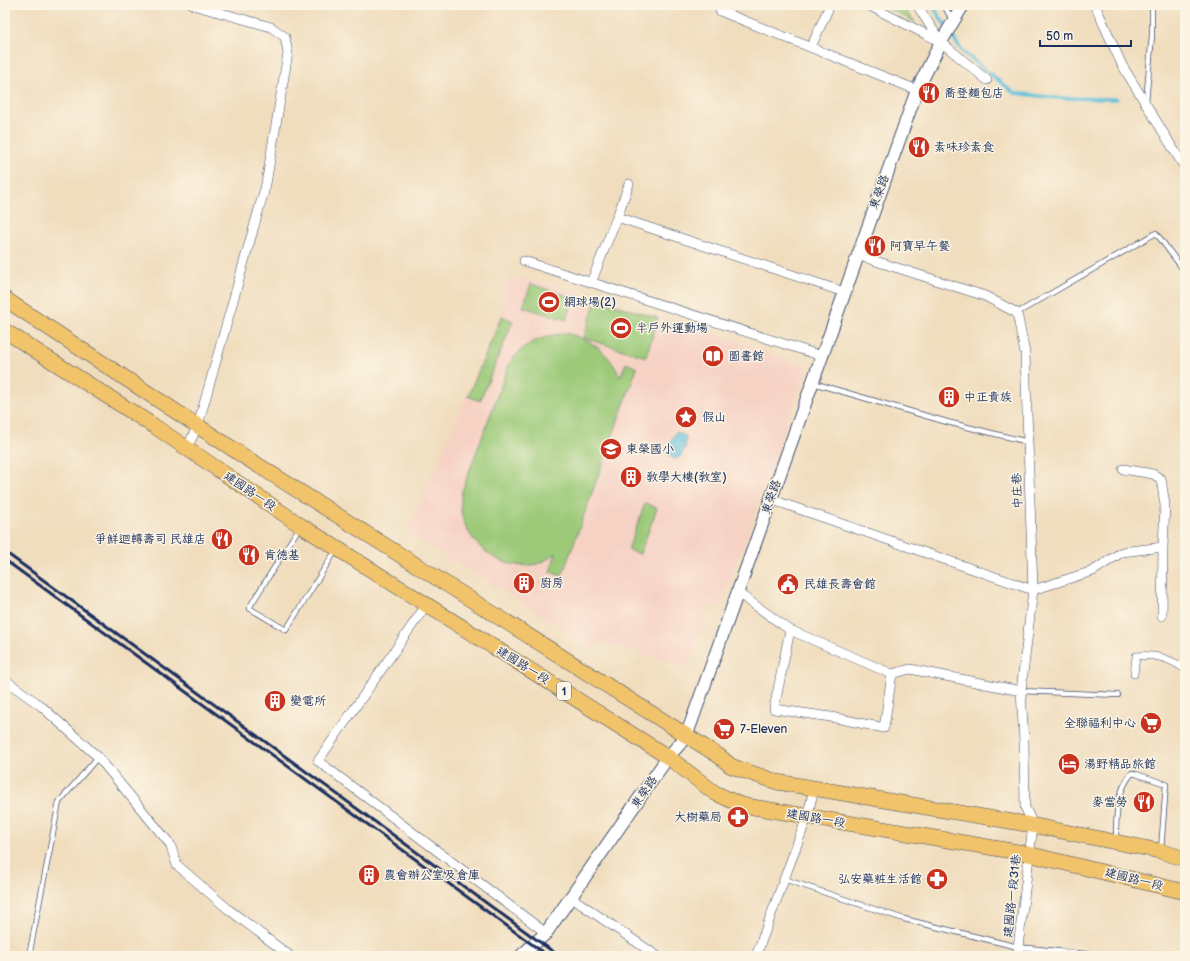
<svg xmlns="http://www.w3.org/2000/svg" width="1190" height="961" font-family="'Balsamiq Sans','LXGW WenKai TC',sans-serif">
<rect width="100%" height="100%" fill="#fcf5e5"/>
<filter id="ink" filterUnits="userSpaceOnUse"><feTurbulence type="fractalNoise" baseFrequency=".025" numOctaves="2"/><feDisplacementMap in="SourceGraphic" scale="8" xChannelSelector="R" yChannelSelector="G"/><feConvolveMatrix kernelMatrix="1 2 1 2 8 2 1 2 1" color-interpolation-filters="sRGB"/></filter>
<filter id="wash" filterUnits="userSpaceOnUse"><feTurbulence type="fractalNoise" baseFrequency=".012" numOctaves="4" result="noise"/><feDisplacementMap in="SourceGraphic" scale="16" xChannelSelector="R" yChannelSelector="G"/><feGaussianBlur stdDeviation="0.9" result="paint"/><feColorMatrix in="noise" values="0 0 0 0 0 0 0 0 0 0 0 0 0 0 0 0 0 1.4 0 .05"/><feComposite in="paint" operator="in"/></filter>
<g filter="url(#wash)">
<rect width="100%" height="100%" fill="#f0ddbd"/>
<path fill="#f6d2c4" d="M 528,278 L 675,321 L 806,365 L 807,371 L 720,608 L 710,604 L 688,667 L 597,641 L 591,648 L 526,605 L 407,533 L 455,424 L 501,310 L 508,279 Z"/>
<path fill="#9cca79" stroke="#5c7c6c" d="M 881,5 C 901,5 902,5 915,22 Z
M 531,284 L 574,298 L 566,320 L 523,307 Z
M 596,299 L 658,318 L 646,357 L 584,338 Z
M 502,316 L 513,321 L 480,401 L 468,396 Z
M 566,333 C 592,340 609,352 620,377 L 626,363 L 637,368 L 562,576 L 550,572 L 556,553 C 549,558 541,564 532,565 C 505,569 477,551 466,527 C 460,516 460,503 462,491 L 508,367 C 521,343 540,337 566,333 Z
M 645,503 L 657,508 L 640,554 L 628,550 Z"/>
<path fill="#5dbfdb" stroke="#3c779c" d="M 676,432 L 686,436 L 685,448 L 680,457 L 674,459 L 668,455 L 670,442 Z"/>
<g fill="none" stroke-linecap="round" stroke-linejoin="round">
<path stroke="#5dbfdb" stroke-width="3.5" d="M 932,5 L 947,28
M 950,33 L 962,51 L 1014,93 L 1057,98 L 1117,99"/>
</g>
</g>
<g filter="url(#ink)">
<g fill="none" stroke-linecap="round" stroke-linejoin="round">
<g stroke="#3b496c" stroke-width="6">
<path id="service" d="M 944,5 L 952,20
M 1146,102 L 1152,35 L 1152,5
M 1017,313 L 1156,233 L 1185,272
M 813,383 L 947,422 L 1028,442
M 299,528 L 249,608 L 286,630 L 336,550
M 1021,691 L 1118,695
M 1116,840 C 1116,816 1116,792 1132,773 L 1136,774 L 1166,784 L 1161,850
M 784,879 L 904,919 L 1018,947 L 1105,956
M 29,956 L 59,802 L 98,757"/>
</g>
<g stroke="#3b496c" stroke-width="8">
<path id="pedestrian" d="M 1134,674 L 1136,656 C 1155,654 1169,658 1185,669"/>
</g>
<g stroke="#3b496c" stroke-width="10">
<path id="minor" d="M 868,5 L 941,42 L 987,80
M 917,5 L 940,41
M 1095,5 L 1122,65 L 1185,168
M 720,11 L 917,90
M 811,47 L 830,5
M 617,217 L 629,184
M 857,255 L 985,296 L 1017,313 L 1025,353 L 1033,590 L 1021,691 L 1024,741 L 1025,807 L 1033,825 L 1018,947 L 1020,956
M 524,261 L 822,356
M 591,283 L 617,217 L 844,292
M 187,448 L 198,425 L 266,184 L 288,53 L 285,37 L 271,27 L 193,5
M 1123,469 L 1153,474 L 1161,479 L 1165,505 L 1163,547
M 770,499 L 1033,590 L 1093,571 L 1122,552 L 1163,547 L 1162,616
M 738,593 L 790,630 L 774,709 L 831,717 L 884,728 L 892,674 L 910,669 L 1021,691
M 427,604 L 318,761 L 546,933
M 790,630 L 892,674
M 5,680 L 41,706 L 98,757 L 170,844 L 177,865 L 228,909 L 290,956
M 572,898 L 657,956
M 756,956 L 807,817 L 814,789"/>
</g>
<g stroke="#3b496c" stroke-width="14">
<path id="tertiary" d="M 521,956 L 546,933 L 668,757 L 686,737 L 917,90 L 941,42 L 963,5"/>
</g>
<g stroke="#3b496c" stroke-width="16">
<path id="primary" d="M 5,299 L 248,459 L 719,756 L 731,766 L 777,782 L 1026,824 L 1160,851 L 1185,859
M 5,331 L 154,426 L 300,525 L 668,757 L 715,793 L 741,805 L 1024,853 L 1185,892"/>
</g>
<use href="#service" stroke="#fff" stroke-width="4.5"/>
<use href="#pedestrian" stroke="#fff" stroke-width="7"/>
<use href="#minor" stroke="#fff" stroke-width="9"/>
<use href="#tertiary" stroke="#fff" stroke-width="12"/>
<use href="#primary" stroke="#f1c36a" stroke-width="15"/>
<path stroke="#1b2f5e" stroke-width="3" d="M 5,552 L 559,956
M 5,560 L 548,956"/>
</g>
</g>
<defs>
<g id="restaurant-disc" transform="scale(1.15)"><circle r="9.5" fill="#c8321e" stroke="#fcf5e5"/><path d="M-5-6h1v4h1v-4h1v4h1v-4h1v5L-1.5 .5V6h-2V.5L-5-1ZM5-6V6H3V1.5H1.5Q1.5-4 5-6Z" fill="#fff"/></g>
<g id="stadium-disc" transform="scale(1.15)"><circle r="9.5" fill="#c8321e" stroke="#fcf5e5"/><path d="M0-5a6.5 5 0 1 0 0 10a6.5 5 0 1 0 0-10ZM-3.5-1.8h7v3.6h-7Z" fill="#fff"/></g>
<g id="library-disc" transform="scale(1.15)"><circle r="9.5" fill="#c8321e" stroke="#fcf5e5"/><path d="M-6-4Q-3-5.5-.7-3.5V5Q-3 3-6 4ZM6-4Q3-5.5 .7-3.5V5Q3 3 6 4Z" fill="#fff"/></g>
<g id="building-disc" transform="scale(1.15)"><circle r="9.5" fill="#c8321e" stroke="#fcf5e5"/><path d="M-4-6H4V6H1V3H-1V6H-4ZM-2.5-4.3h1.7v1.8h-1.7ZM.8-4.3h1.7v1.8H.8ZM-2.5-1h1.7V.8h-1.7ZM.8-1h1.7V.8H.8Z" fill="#fff"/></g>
<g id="sight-disc" transform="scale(1.15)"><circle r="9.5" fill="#c8321e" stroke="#fcf5e5"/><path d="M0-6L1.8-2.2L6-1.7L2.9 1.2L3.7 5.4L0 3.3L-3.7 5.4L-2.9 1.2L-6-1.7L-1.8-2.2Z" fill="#fff"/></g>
<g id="school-disc" transform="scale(1.15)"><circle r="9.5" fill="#c8321e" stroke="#fcf5e5"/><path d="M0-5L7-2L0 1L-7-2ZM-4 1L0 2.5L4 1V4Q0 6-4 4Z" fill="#fff"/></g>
<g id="civic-disc" transform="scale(1.15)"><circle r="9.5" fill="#c8321e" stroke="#fcf5e5"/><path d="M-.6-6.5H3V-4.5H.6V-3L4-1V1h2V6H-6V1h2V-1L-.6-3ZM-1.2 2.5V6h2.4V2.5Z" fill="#fff"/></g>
<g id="supermarket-disc" transform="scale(1.15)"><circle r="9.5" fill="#c8321e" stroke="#fcf5e5"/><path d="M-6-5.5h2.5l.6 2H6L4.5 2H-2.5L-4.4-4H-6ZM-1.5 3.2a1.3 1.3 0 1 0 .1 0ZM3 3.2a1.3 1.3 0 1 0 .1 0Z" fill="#fff"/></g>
<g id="hotel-disc" transform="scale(1.15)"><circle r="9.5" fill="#c8321e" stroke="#fcf5e5"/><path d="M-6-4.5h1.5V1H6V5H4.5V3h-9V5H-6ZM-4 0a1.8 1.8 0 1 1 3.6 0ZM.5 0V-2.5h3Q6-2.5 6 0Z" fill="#fff"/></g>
<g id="pharmacy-disc" transform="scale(1.15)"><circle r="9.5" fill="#c8321e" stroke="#fcf5e5"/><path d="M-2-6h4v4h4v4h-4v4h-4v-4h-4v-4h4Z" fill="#fff"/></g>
</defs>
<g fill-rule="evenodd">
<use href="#restaurant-disc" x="929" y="93"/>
<use href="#restaurant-disc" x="919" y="147"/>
<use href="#restaurant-disc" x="875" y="246"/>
<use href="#stadium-disc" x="549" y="302"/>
<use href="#stadium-disc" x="621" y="328"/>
<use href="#library-disc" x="713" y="356"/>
<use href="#building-disc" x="949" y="397"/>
<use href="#sight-disc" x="686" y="417"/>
<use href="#school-disc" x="611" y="449"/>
<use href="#building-disc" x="631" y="477"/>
<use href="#restaurant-disc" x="222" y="539"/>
<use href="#restaurant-disc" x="249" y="555"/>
<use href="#building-disc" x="524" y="583"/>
<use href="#civic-disc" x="788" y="584"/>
<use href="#building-disc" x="275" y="701"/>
<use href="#supermarket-disc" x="1151" y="723"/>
<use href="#supermarket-disc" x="724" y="729"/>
<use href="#hotel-disc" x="1069" y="764"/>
<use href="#restaurant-disc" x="1144" y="802"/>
<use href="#pharmacy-disc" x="738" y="817"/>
<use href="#building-disc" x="369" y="875"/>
<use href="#pharmacy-disc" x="937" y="879"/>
</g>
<g text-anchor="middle" stroke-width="3" stroke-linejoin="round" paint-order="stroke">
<rect fill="#fcf5e5" stroke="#5e6a86" stroke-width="1" x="557" y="682" width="14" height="18" rx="3"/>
<g font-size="11" font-weight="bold" fill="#1b2f5e">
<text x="564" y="695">1</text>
</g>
<g font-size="12" fill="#1b2f5e" stroke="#fcf5e5" text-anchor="start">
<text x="944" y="97">喬登麵包店</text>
<text x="934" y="151">素味珍素食</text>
<text x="890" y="250">阿寶早午餐</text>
<text x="564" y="306">網球場(2)</text>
<text x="636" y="332">半戶外運動場</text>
<text x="728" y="360">圖書館</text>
<text x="964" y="401">中正貴族</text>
<text x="702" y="421">假山</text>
<text x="626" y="453">東榮國小</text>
<text x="646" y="481">教學大樓(教室)</text>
<text x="206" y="543" text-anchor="end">爭鮮迴轉壽司 民雄店</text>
<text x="264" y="559">肯德基</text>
<text x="540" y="587">廚房</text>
<text x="804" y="588">民雄長壽會館</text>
<text x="290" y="705">變電所</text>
<text x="1136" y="727" text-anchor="end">全聯福利中心</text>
<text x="740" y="733">7-Eleven</text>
<text x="1084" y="768">湯野精品旅館</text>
<text x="1128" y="806" text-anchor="end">麥當勞</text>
<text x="722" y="821" text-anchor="end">大樹藥局</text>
<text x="384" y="879">農會辦公室及倉庫</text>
<text x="922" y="883" text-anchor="end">弘安藥粧生活館</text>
</g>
<g font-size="12" fill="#1b2f5e" stroke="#fcf5e5">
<text transform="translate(879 192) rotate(-70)" y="4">東榮路</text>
<text transform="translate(250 491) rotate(34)" y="4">建國路一段</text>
<text transform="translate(1017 491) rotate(-92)" y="4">中庄巷</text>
<text transform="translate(771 497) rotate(-71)" y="4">東榮路</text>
<text transform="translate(523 665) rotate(32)" y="4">建國路一段</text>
<text transform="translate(644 792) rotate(-56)" y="4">東榮路</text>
<text transform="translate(816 818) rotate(10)" y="4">建國路一段</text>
<text transform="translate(1134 879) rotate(14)" y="4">建國路一段</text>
<text transform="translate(1012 896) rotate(-84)" y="4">建國路一段31巷</text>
</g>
</g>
<rect width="1190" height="961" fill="none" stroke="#fcf5e5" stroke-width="20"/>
<path d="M1040 40v6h91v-6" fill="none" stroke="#1b2f5e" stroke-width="2"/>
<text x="1046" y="40" font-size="12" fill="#1b2f5e" stroke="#fcf5e5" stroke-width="3" paint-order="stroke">50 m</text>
</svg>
